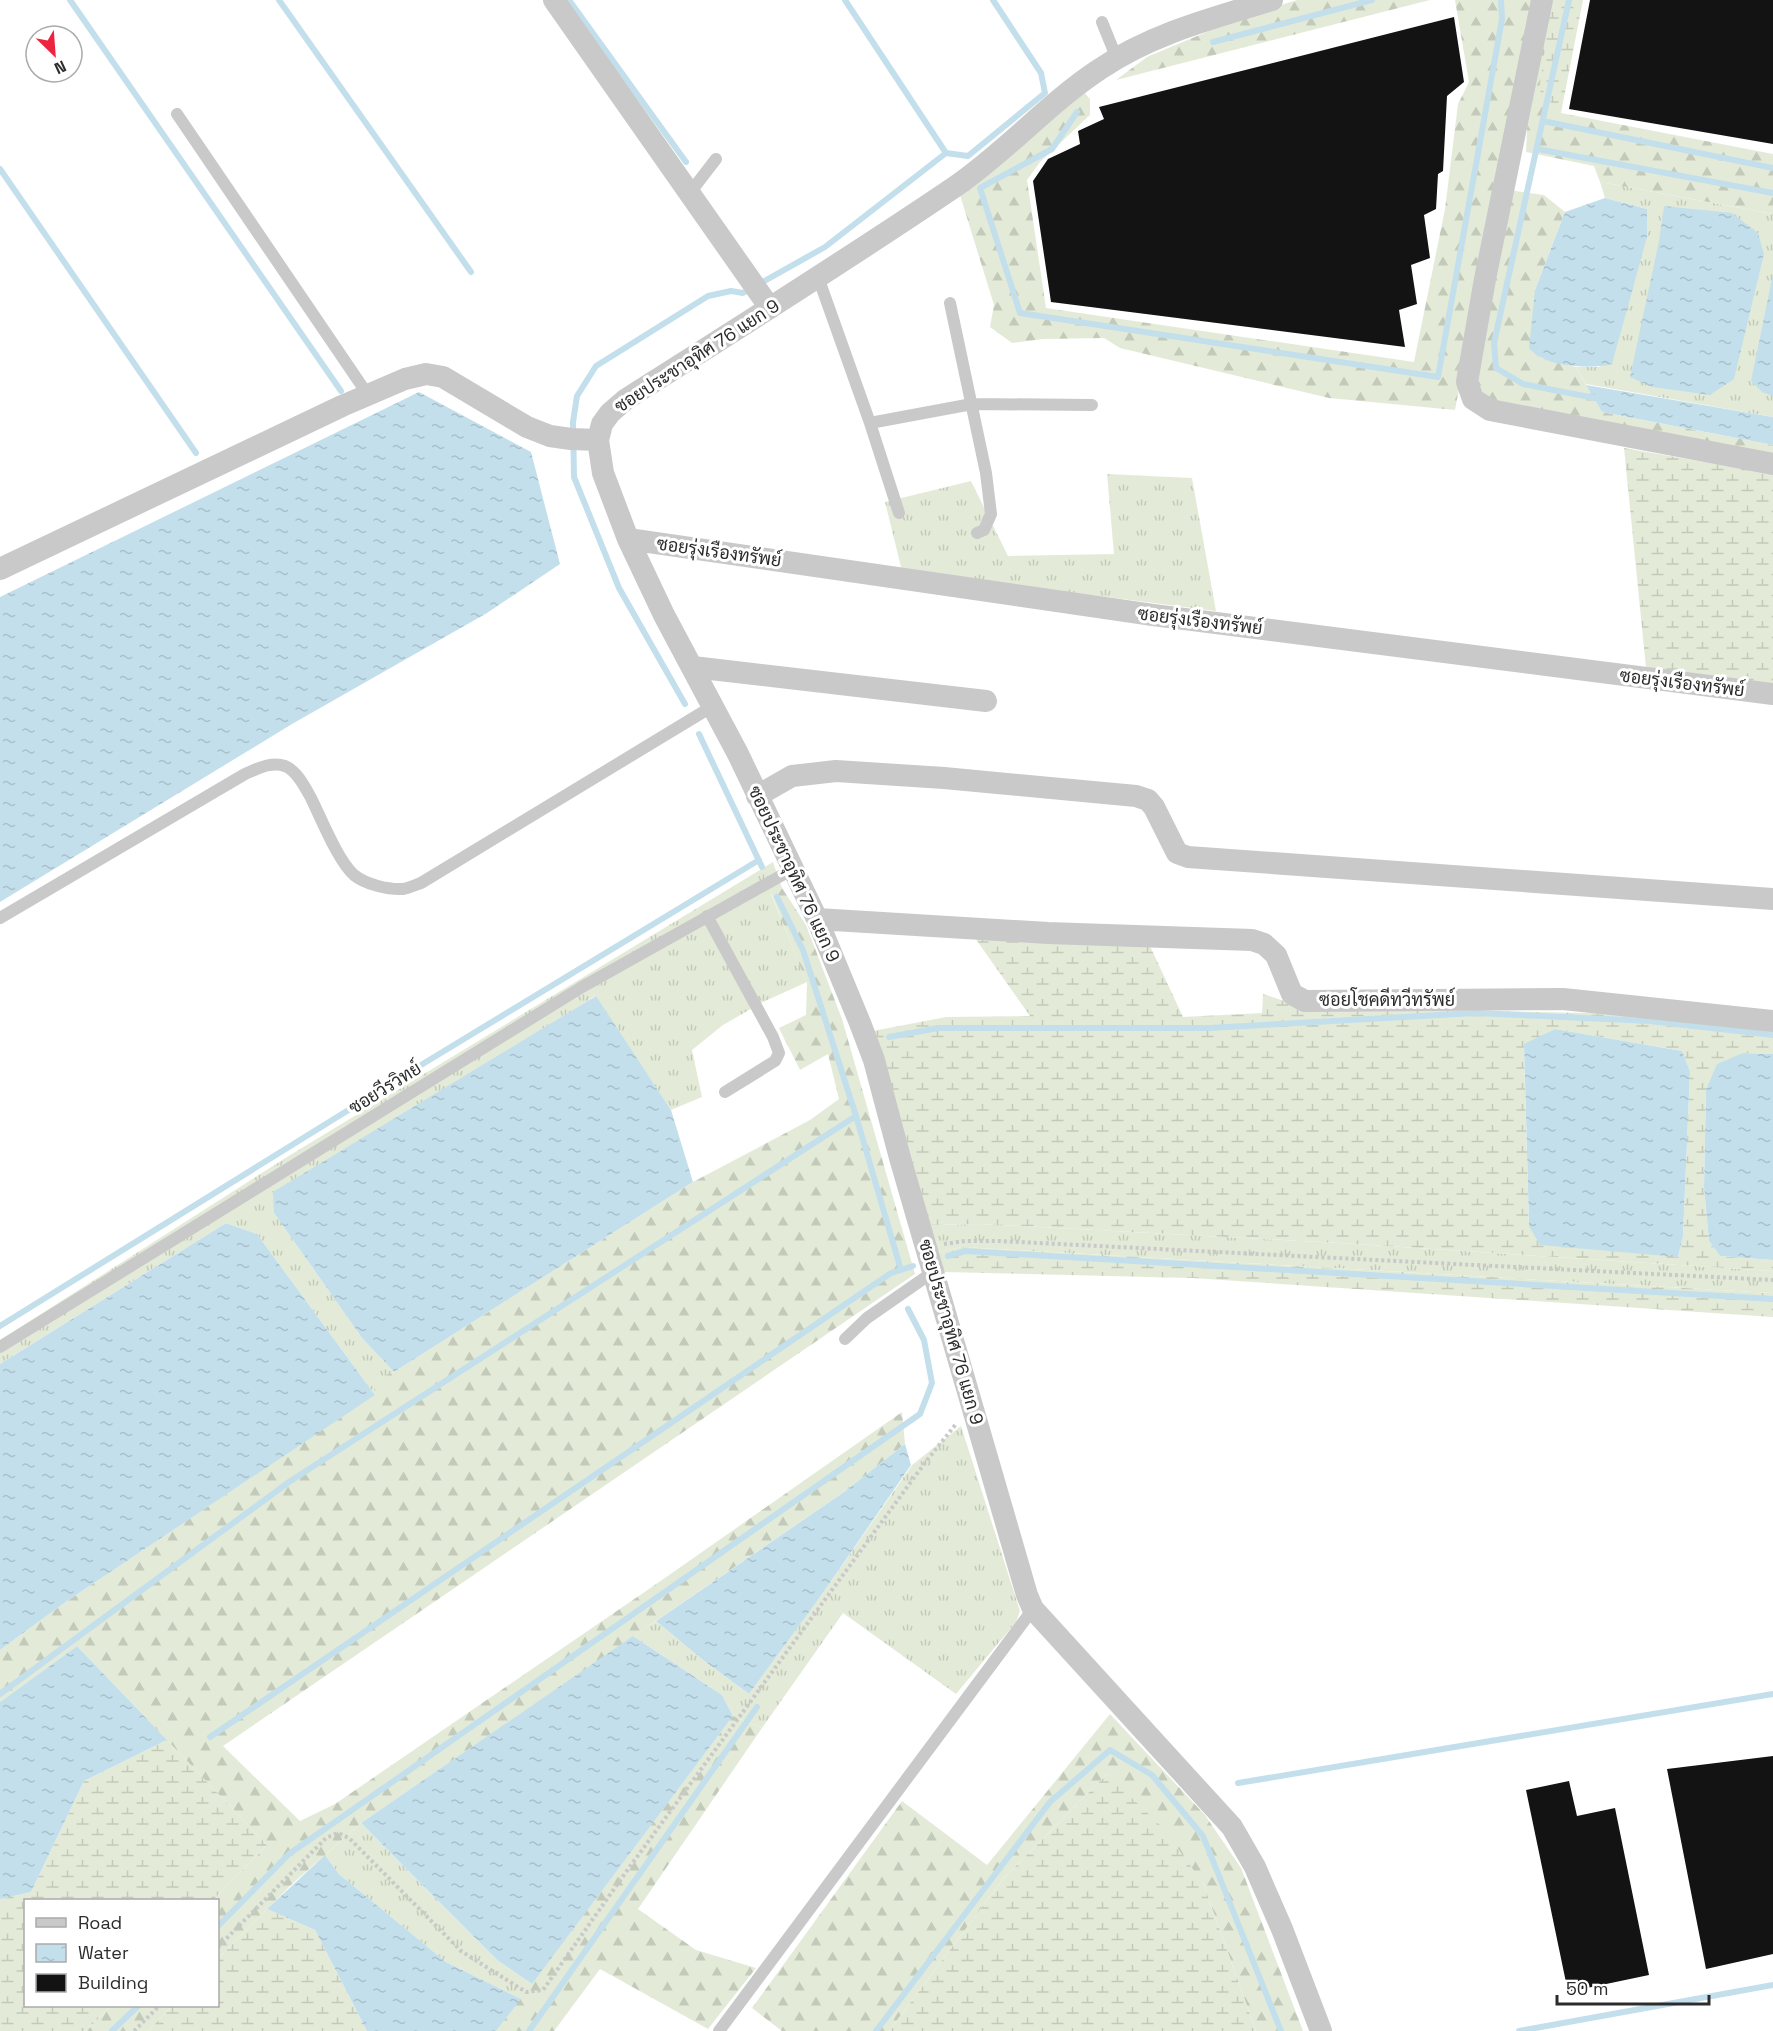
<svg xmlns="http://www.w3.org/2000/svg" width="1773" height="2031" font-family="'Space Grotesk',Sarabun,sans-serif">
<defs>
<pattern id="grass-tufts" width="24" height="20" patternUnits="userSpaceOnUse" patternTransform="scale(1.5)"><rect width="24" height="20" fill="#e3ebd8"/><path d="M3 7l-1-3M5 7V3M7 7l1-3M15 17l-1-3M17 17v-4M19 17l1-3" fill="none" stroke="#c3caba"/></pattern>
<pattern id="forest-firs" width="22" height="20" patternUnits="userSpaceOnUse" patternTransform="scale(1.5)"><rect width="22" height="20" fill="#e3ebd8"/><path d="M5 1l3.5 6h-7zM16 11l3.5 6h-7z" fill="#c3caba"/></pattern>
<pattern id="wetland-marsh" width="20" height="14" patternUnits="userSpaceOnUse" patternTransform="scale(1.5)"><rect width="20" height="14" fill="#e3ebd8"/><path d="M1 5h8M5 5V1M11 12h8M15 12V8" fill="none" stroke="#c3caba"/></pattern>
<pattern id="water-ripples" width="26" height="14" patternUnits="userSpaceOnUse" patternTransform="scale(1.5)"><rect width="26" height="14" fill="#c3dfec"/><path d="M2 4q2-2 4 0t4 0M15 11q2-2 4 0t4 0" fill="none" stroke="#a8c0cb"/></pattern>
</defs>
<rect width="100%" height="100%" fill="#fff"/>
<path fill="url(#grass-tufts)" d="M 1600,182 L 1773,214 L 1773,417 L 1586,384 L 1576,367 L 1600,367 L 1647,209 L 1605,198 Z
M 1107,474 L 1192,478 L 1216,611 L 902,571 L 885,502 L 971,481 L 1008,556 L 1114,554 Z
M 773,862 L 782,888 L 771,894 L 807,982 L 763,1002 L 723,1025 L 692,1050 L 702,1097 L 671,1110 L 595,996 L 274,1213 L 362,1338 L 394,1372 L 376,1379 L 375,1395 L 257,1234 L 226,1223 L 0,1364 L 0,1340 L 287,1157 Z
M 982,1224 L 1339,1243 L 1773,1271 L 1773,1293 L 962,1247 L 938,1252 L 927,1233 L 932,1225 Z
M 961,1426 L 1020,1611 L 1016,1622 L 956,1694 L 843,1613 L 762,1728 L 733,1716 L 722,1695 L 633,1636 L 656,1621 L 703,1660 L 749,1694 L 818,1600 L 912,1465 Z
M 361,1823 L 497,1960 L 532,1984 L 521,1999 L 446,1962 L 339,1874 L 325,1855 Z"/>
<path fill="url(#forest-firs)" d="M 1297,0 L 1430,0 L 1116,80 L 1147,57 L 1240,18 Z
M 1455,0 L 1534,0 L 1455,410 L 1329,398 L 1120,348 L 1104,338 L 1043,339 L 1012,343 L 990,327 L 994,305 L 960,195 L 1083,91 L 1090,99 L 1090,115 L 1040,162 L 1027,180 L 1046,308 L 1414,362 L 1445,209 L 1458,104 L 1469,82 Z
M 1552,0 L 1561,113 L 1773,154 L 1773,214 L 1600,182 L 1594,166 L 1526,152 L 1528,109 Z
M 1509,190 L 1544,195 L 1565,212 L 1535,290 L 1541,358 L 1576,367 L 1602,412 L 1773,445 L 1773,460 L 1492,405 L 1473,379 Z
M 782,888 L 806,925 L 842,1019 L 915,1274 L 223,1746 L 300,1821 L 335,1804 L 662,1580 L 902,1412 L 905,1444 L 844,1492 L 361,1823 L 291,1885 L 218,1959 L 218,1900 L 213,1900 L 267,1845 L 77,1646 L 0,1702 L 0,1650 L 67,1601 L 374,1395 L 375,1379 L 394,1372 L 693,1182 L 810,1120 L 839,1099 L 828,1054 L 800,1070 L 779,1028 L 806,1015 L 807,983 L 771,893 Z
M 1110,1714 L 1205,1815 L 1241,1868 L 1303,2031 L 1256,2031 L 1203,1883 L 1107,1774 L 1004,1878 L 889,2031 L 782,2031 L 752,2008 L 902,1801 L 987,1865 Z
M 733,1716 L 762,1728 L 638,1909 L 696,1950 L 756,1968 L 708,2029 L 600,1969 L 554,2031 L 496,2031 Z
M 111,2006 L 172,2006 L 148,2031 L 86,2031 Z"/>
<path fill="url(#wetland-marsh)" fill-rule="evenodd" d="M 1552,0 L 1583,0 L 1561,113 L 1539,90 Z
M 1624,448 L 1773,474 L 1773,685 L 1646,668 Z
M 975,938 L 1150,946 L 1183,1017 L 1262,1013 L 1263,994 L 1287,1002 L 1338,1008 L 1638,1014 L 1773,1026 L 1773,1054 L 1743,1053 L 1706,1090 L 1704,1187 L 1709,1241 L 1720,1256 L 1773,1260 L 1773,1271 L 1339,1243 L 982,1224 L 932,1225 L 927,1233 L 868,1032 L 946,1017 L 1030,1016 ZM 1555,1029 L 1682,1051 L 1690,1071 L 1683,1236 L 1678,1257 L 1529,1226 L 1524,1045 Z
M 962,1247 L 1773,1293 L 1773,1317 L 1192,1278 L 944,1272 L 938,1252 Z
M 167,1740 L 267,1845 L 213,1900 L 26,1900 L 26,2006 L 111,2006 L 86,2031 L 0,2031 L 0,1899 L 31,1892 L 84,1781 Z
M 1107,1774 L 1163,1828 L 1203,1883 L 1256,2031 L 889,2031 L 1004,1878 Z
M 267,1909 L 315,1930 L 367,2031 L 148,2031 L 172,2006 L 218,2006 L 218,1959 Z"/>
<path fill="url(#water-ripples)" d="M 1605,198 L 1647,209 L 1647,237 L 1612,364 C 1594,369 1557,367 1540,357 C 1536,355 1532,351 1529,348 L 1535,290 L 1565,212 Z
M 1664,206 L 1732,213 L 1758,233 L 1764,254 L 1734,379 L 1710,395 L 1652,387 L 1630,377 L 1659,241 Z
M 1773,274 L 1773,396 L 1762,392 L 1751,381 Z
M 1586,385 L 1773,417 L 1773,445 L 1602,412 Z
M 419,392 L 531,452 L 560,564 L 487,613 L 292,724 L 0,902 L 0,597 Z
M 596,996 L 671,1110 L 693,1182 L 394,1372 L 362,1338 L 274,1213 L 273,1192 Z
M 1555,1029 L 1682,1051 L 1690,1071 L 1683,1236 L 1678,1257 L 1540,1245 L 1529,1226 L 1524,1044 Z
M 1743,1053 L 1773,1054 L 1773,1260 L 1720,1256 L 1709,1241 L 1704,1187 L 1706,1090 L 1717,1064 Z
M 226,1223 L 257,1234 L 375,1395 L 67,1601 L 0,1650 L 0,1364 Z
M 905,1444 L 911,1465 L 818,1600 L 749,1694 L 703,1660 L 656,1621 L 844,1492 Z
M 633,1636 L 722,1695 L 733,1716 L 532,1984 L 497,1960 L 361,1823 Z
M 77,1646 L 167,1740 L 84,1781 L 31,1892 L 0,1899 L 0,1702 Z
M 325,1855 L 339,1874 L 446,1962 L 521,1999 L 496,2031 L 367,2031 L 315,1930 L 267,1909 Z"/>
<g fill="none" stroke-linecap="round" stroke-linejoin="round">
<path stroke="#c3dfec" stroke-width="6" d="M 70,0 L 341,391
M 279,0 L 471,272
M 569,0 L 686,162
M 845,0 L 946,153
M 1569,0 L 1494,343 L 1496,368 L 1523,384 L 1600,399
M 1213,42 L 1372,0
M 1077,112 L 1052,149 L 980,188 L 1020,313 L 1438,377 L 1502,19 L 1501,0
M 1543,121 L 1773,168
M 1537,149 L 1773,193
M 0,169 L 196,453
M 759,284 L 825,247 L 946,153 L 968,156 L 1045,93 L 1041,73 L 993,0
M 685,704 L 619,588 L 574,477 L 573,422 L 577,396 L 596,366 L 708,296 L 731,291 L 743,293 L 750,289
M 699,734 L 762,867
M 777,897 L 803,950 L 856,1116 L 901,1270
M 889,1037 L 938,1028 L 1209,1028 L 1476,1013 L 1649,1021 L 1773,1035
M 948,1256 L 965,1251 L 1773,1299
M 0,1326 L 426,1062 L 759,860
M 0,1694 L 289,1482 L 856,1116
M 210,1737 L 891,1273 L 913,1266
M 1238,1783 L 1773,1694
M 218,1926 L 289,1854 L 920,1414 L 932,1383 L 924,1340 L 908,1309
M 112,2031 L 138,2006
M 529,2031 L 757,1707
M 876,2031 L 1050,1802 L 1110,1750 L 1152,1775 L 1203,1836 L 1281,2031
M 1519,2031 L 1773,1985"/>
</g>
<path fill="#131313" d="M 1590,0 L 1773,0 L 1773,144 L 1569,109 Z
M 1454,17 L 1464,82 L 1447,96 L 1443,171 L 1438,174 L 1436,209 L 1424,215 L 1430,258 L 1411,265 L 1417,304 L 1399,310 L 1405,347 L 1051,302 L 1033,181 L 1048,159 L 1080,144 L 1078,131 L 1104,119 L 1099,107 Z
M 1773,1756 L 1773,1954 L 1706,1969 L 1667,1769 Z
M 1569,1781 L 1577,1816 L 1615,1808 L 1649,1975 L 1568,1992 L 1526,1790 Z"/>
<g fill="none" stroke-linecap="round" stroke-linejoin="round">
<path stroke="#c9c9c9" stroke-width="4" stroke-dasharray="3 3" stroke-linecap="butt" d="M 944,1244 L 965,1241 L 999,1241 L 1773,1280
M 218,1947 L 326,1838 L 338,1833 L 349,1838 L 461,1951 L 526,1992 L 543,1990 L 626,1872 L 924,1464 L 956,1424
M 134,2031 L 159,2006"/>
<path stroke="#c9c9c9" stroke-width="12" d="M 1102,22 L 1117,59
M 177,114 L 368,395
M 689,194 L 716,159
M 818,277 L 870,423 L 899,513
M 950,303 L 986,473 L 991,514 L 984,530 L 977,533
M 870,423 L 972,404 L 1092,405
M 707,916 L 773,1037 L 779,1053 L 775,1061 L 725,1092
M 0,918 L 245,774 C 257,769 271,761 285,766 C 297,771 305,787 311,798 C 321,818 338,861 354,875 C 365,884 388,890 403,889 C 409,888 415,885 421,883 L 713,706
M 845,1339 L 867,1318 L 933,1272
M 0,1347 L 582,987 L 793,869
M 719,2031 L 1033,1609"/>
<path stroke="#c9c9c9" stroke-width="22" d="M 554,0 L 770,308
M 1272,0 C 1213,18 1151,34 1100,69 C 1048,103 1007,151 956,186 C 847,260 735,330 625,400 L 610,413 L 602,424 L 598,440 L 603,473 L 628,539 L 664,615 L 738,754 L 817,919 L 860,1023 L 874,1060 L 900,1158 L 1027,1595 L 1033,1609 L 1232,1827 L 1255,1867 L 1282,1929 L 1321,2031
M 1542,0 L 1485,279 L 1467,382 L 1473,399 L 1490,410 L 1773,464
M 628,539 L 1153,615 L 1773,694
M 0,569 L 342,406 L 405,379 L 426,374 L 443,377 L 527,427 L 550,436 L 571,439 L 598,440
M 693,667 L 986,701
M 757,796 L 792,776 L 836,771 L 944,778 L 1136,796 L 1148,800 L 1154,807 L 1177,853 L 1188,857 L 1773,899
M 817,919 L 1048,933 L 1252,940 L 1264,944 L 1276,955 L 1292,994 L 1305,1001 L 1563,999 L 1773,1021"/>
</g>
<g text-anchor="middle" stroke-width="6" stroke-linejoin="round" paint-order="stroke">
<g font-size="18" fill="#2c2c2c" stroke="#fff">
<text transform="translate(697 356) rotate(-33)" y="6">ซอยประชาอุทิศ 76 แยก 9</text>
<text transform="translate(719 552) rotate(8)" y="6">ซอยรุ่งเรืองทรัพย์</text>
<text transform="translate(1200 621) rotate(7)" y="6">ซอยรุ่งเรืองทรัพย์</text>
<text transform="translate(1682 683) rotate(7)" y="6">ซอยรุ่งเรืองทรัพย์</text>
<text transform="translate(794 874) rotate(65)" y="6">ซอยประชาอุทิศ 76 แยก 9</text>
<text x="1387" y="1006">ซอยโชคดีทวีทรัพย์</text>
<text transform="translate(385 1088) rotate(-32)" y="6">ซอยวีรวิทย์</text>
<text transform="translate(951 1332) rotate(74)" y="6">ซอยประชาอุทิศ 76 แยก 9</text>
</g>
</g>
<rect x="24" y="1899" width="195" height="108" fill="#ffffff" stroke="#ababab" stroke-width="1.5"/>
<rect x="36" y="1918" width="30" height="9" fill="#c9c9c9" stroke="#ababab" stroke-width="1.5"/>
<text x="78" y="1929" font-size="18" fill="#2c2c2c">Road</text>
<rect x="36" y="1944" width="30" height="18" fill="url(#water-ripples)" stroke="#ababab" stroke-width="1.5"/>
<text x="78" y="1959" font-size="18" fill="#2c2c2c">Water</text>
<rect x="36" y="1974" width="30" height="18" fill="#131313" stroke="#ababab" stroke-width="1.5"/>
<text x="78" y="1989" font-size="18" fill="#2c2c2c">Building</text>
<g transform="translate(54 54) rotate(155)"><circle r="28" fill="#ffffff" stroke="#ababab" stroke-width="1.5"/>
<path d="M0-4.5L10 22L0 15L-10 22Z" fill="#ed2441"/>
<text y="-9" font-size="16" font-weight="bold" text-anchor="middle" fill="#2c2c2c">N</text>
</g>
<path d="M1557 1995v9h152v-9" fill="none" stroke="#2c2c2c" stroke-width="3"/>
<text x="1566" y="1995" font-size="18" fill="#2c2c2c" stroke="#ffffff" stroke-width="4.5" paint-order="stroke">50 m</text>
</svg>
